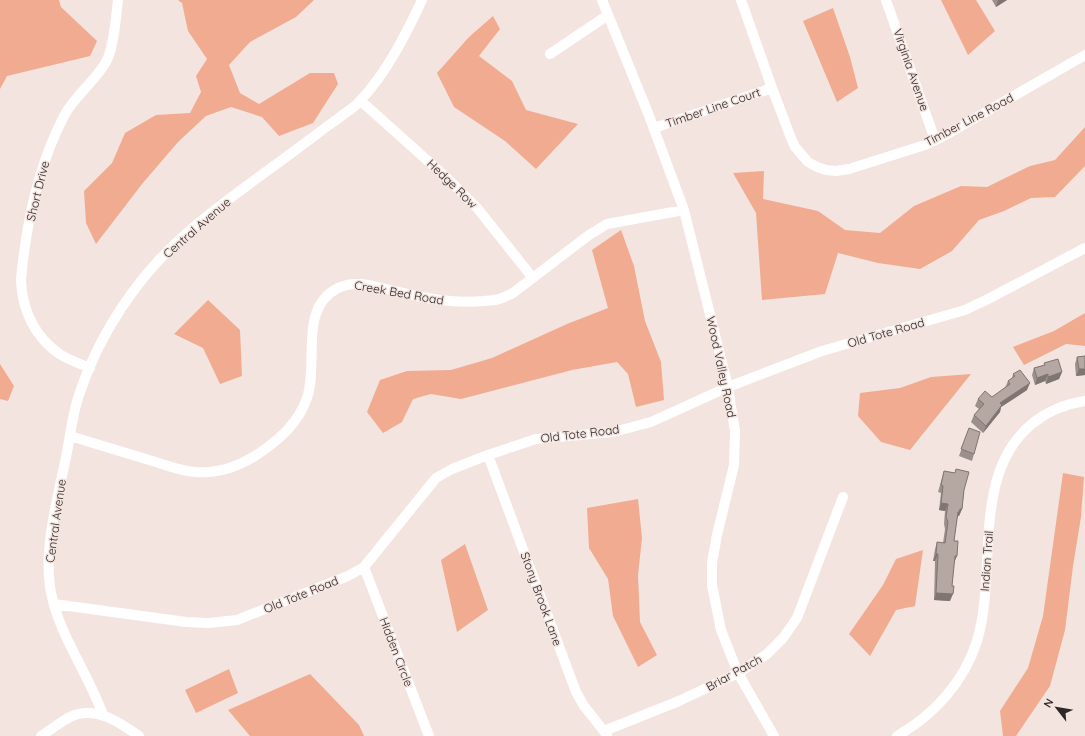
<svg xmlns="http://www.w3.org/2000/svg" width="1085" height="736" font-family="Quicksand,sans-serif">
<rect width="100%" height="100%" fill="#f3e4df"/>
<path fill="#f1ab91" d="M 0,0 L 59,0 L 61,7 L 97,41 L 90,56 L 7,76 L 0,89 Z
M 178,0 L 314,0 L 296,17 L 250,42 L 229,65 L 240,93 L 259,104 L 310,73 L 334,73 L 338,84 L 313,123 L 279,136 L 262,117 L 231,107 L 206,116 L 178,142 L 142,184 L 96,244 L 86,223 L 84,191 L 112,163 L 125,133 L 156,115 L 190,113 L 201,92 L 196,76 L 207,59 L 188,31 L 182,3 Z
M 941,0 L 976,0 L 995,31 L 968,55 Z
M 833,8 L 850,57 L 858,88 L 837,102 L 803,21 Z
M 493,16 L 500,29 L 479,56 L 512,81 L 526,110 L 578,124 L 536,169 L 505,141 L 454,107 L 437,73 L 469,37 Z
M 1085,127 L 1085,166 L 1055,197 L 1031,198 L 1004,211 L 979,220 L 952,251 L 920,269 L 878,263 L 838,253 L 825,294 L 762,300 L 756,213 L 733,173 L 764,171 L 763,199 L 818,211 L 845,230 L 880,233 L 914,206 L 961,186 L 987,187 L 1030,166 L 1055,160 Z
M 621,230 L 634,266 L 645,321 L 661,362 L 664,400 L 636,407 L 628,374 L 617,362 L 572,370 L 461,399 L 431,394 L 413,399 L 402,422 L 383,433 L 367,412 L 380,380 L 407,371 L 451,370 L 492,358 L 567,324 L 608,308 L 592,250 Z
M 208,300 L 240,330 L 242,376 L 220,384 L 203,348 L 174,334 Z
M 1085,313 L 1085,346 L 1066,344 L 1024,365 L 1013,347 L 1054,331 Z
M 0,364 L 14,386 L 8,401 L 0,399 Z
M 971,374 L 910,450 L 881,442 L 858,416 L 860,393 L 900,388 L 931,377 Z
M 1063,473 L 1084,477 L 1081,517 L 1073,566 L 1065,630 L 1050,686 L 1016,736 L 1003,736 L 1000,711 L 1028,668 L 1043,616 Z
M 638,499 L 642,538 L 638,575 L 640,622 L 657,655 L 638,667 L 613,616 L 608,579 L 589,548 L 587,508 Z
M 465,544 L 488,610 L 457,632 L 441,560 Z
M 923,550 L 915,606 L 896,610 L 870,656 L 849,634 L 883,585 L 896,559 Z
M 229,669 L 238,693 L 196,713 L 185,690 Z
M 310,674 L 359,725 L 364,736 L 250,736 L 228,710 Z"/>
<g fill="none" stroke-linecap="round" stroke-linejoin="round">
<path stroke="#fff" stroke-width="10" d="M 602,0 L 648,113 L 684,210 L 728,387 L 735,431 L 734,465 L 717,535 L 712,563 L 712,585 L 721,630 L 738,673 L 774,736
M 741,0 L 772,88 L 791,138 L 795,147 L 808,162 L 817,167 L 826,170 L 836,171 L 849,169 L 925,145 L 944,136 L 1085,55
M 886,0 L 935,140
M 550,54 L 608,15
M 361,101 L 448,179 L 478,209 L 532,277
M 654,128 L 772,88
M 90,368 C 80,364 70,360 61,355 C 35,338 22,310 21,280 C 26,224 38,166 64,116 C 75,95 97,80 107,60 C 114,46 116,17 118,0
M 70,436 C 96,444 122,452 149,460 C 164,464 179,471 195,472 C 220,474 241,466 261,452 C 281,438 298,423 307,398 C 319,363 298,308 338,288 C 355,279 376,287 394,291 C 424,298 453,304 484,301 C 489,300 494,301 499,299 C 504,298 508,295 513,293 L 589,235 L 607,224 L 684,210
M 488,455 L 576,692 L 584,706 L 607,735
M 364,567 L 429,736
M 54,604 L 186,622 L 209,623 L 237,620 L 348,576 L 364,567 L 436,478 L 452,469 L 488,455 L 536,439 L 613,432 L 651,422 L 728,387 L 822,351 L 965,310 L 988,299 L 1085,248
M 103,715 C 88,672 57,633 50,587 C 44,546 58,497 66,457 C 70,438 72,417 78,398 C 98,335 138,275 188,232 C 227,198 271,169 313,137 C 323,129 334,122 344,114 C 350,110 356,106 361,100 C 387,72 406,34 422,0
M 604,731 L 679,701 L 738,673 L 767,654 L 783,638 L 797,618 L 843,497
M 41,736 C 51,730 60,722 70,717 C 95,705 119,722 139,736
M 897,736 C 934,715 964,682 977,641 C 998,572 970,473 1033,423 C 1048,411 1066,404 1085,401"/>
</g>
<path fill="#9c908b" d="M 992,0 L 1007,0 L 996,7 Z
M 1085,356 L 1085,375 L 1076,376 L 1075,364 L 1077,357 Z
M 1044,363 L 1062,372 L 1059,379 L 1046,384 L 1045,381 L 1035,385 L 1032,375 L 1034,368 L 1044,365 Z
M 1013,374 L 1027,390 L 1001,407 L 1000,412 L 983,433 L 971,422 L 974,415 L 979,409 L 975,406 L 978,399 L 992,397 L 1005,388 L 1008,381 L 1012,378 Z
M 969,428 L 974,454 L 972,461 L 959,456 Z
M 956,469 L 964,490 L 962,509 L 959,516 L 958,516 L 957,519 L 954,541 L 954,563 L 950,601 L 934,600 L 935,561 L 933,561 L 935,549 L 937,542 L 943,543 L 945,529 L 944,524 L 945,511 L 939,510 L 941,493 L 938,492 L 944,471 L 955,473 Z"/>
<path fill="#7f7571" d="M 998,0 L 1007,0 L 996,7 Z
M 1079,369 L 1085,369 L 1085,375 L 1076,376 Z
M 1062,372 L 1059,379 L 1046,384 L 1048,377 Z
M 1048,374 L 1045,381 L 1035,385 L 1037,378 Z
M 1030,383 L 1027,390 L 1001,407 L 1000,412 L 983,433 L 986,426 L 1000,403 Z
M 941,503 L 948,504 L 945,511 L 939,510 Z
M 960,509 L 962,509 L 959,516 L 958,516 L 957,519 L 958,512 Z
M 936,554 L 938,554 L 935,561 L 933,561 Z
M 955,556 L 957,556 L 954,563 Z
M 936,593 L 953,594 L 950,601 L 934,600 Z"/>
<path fill="#b5a7a2" stroke="#7f7571" d="M 1085,356 L 1085,369 L 1079,369 L 1077,357 Z
M 1058,359 L 1062,372 L 1048,377 L 1048,374 L 1037,378 L 1034,368 L 1045,365 L 1044,363 Z
M 1020,370 L 1030,383 L 1000,403 L 1002,405 L 986,426 L 974,415 L 984,404 L 978,399 L 985,391 L 992,397 L 1010,384 L 1008,381 L 1015,376 L 1013,374 Z
M 969,428 L 980,432 L 974,454 L 961,449 Z
M 956,469 L 969,472 L 964,490 L 962,509 L 960,509 L 959,512 L 958,512 L 954,541 L 958,541 L 957,556 L 955,556 L 952,586 L 954,586 L 953,594 L 936,593 L 938,554 L 936,554 L 937,542 L 945,543 L 948,522 L 946,517 L 948,504 L 941,503 L 943,486 L 941,485 L 944,471 L 955,473 Z"/>
<g text-anchor="middle" stroke-width="3" stroke-linejoin="round" paint-order="stroke">
<g font-size="12" fill="#2d2725" stroke="#f3e4df">
<text transform="translate(911 70) rotate(71)" y="4">Virginia Avenue</text>
<text transform="translate(713 108) rotate(-19)" y="4">Timber Line Court</text>
<text transform="translate(969 120) rotate(-28)" y="4">Timber Line Road</text>
<text transform="translate(452 184) rotate(44)" y="4">Hedge Row</text>
<text transform="translate(38 191) rotate(-76)" y="4">Short Drive</text>
<text transform="translate(197 228) rotate(-41)" y="4">Central Avenue</text>
<text transform="translate(399 293) rotate(10)" y="4">Creek Bed Road</text>
<text transform="translate(886 333) rotate(-16)" y="4">Old Tote Road</text>
<text transform="translate(721 367) rotate(78)" y="4">Wood Valley Road</text>
<text transform="translate(580 434) rotate(-7)" y="4">Old Tote Road</text>
<text transform="translate(56 521) rotate(-82)" y="4">Central Avenue</text>
<text transform="translate(987 561) rotate(-86)" y="4">Indian Trail</text>
<text transform="translate(301 595) rotate(-22)" y="4">Old Tote Road</text>
<text transform="translate(541 599) rotate(70)" y="4">Stony Brook Lane</text>
<text transform="translate(396 652) rotate(69)" y="4">Hidden Circle</text>
<text transform="translate(734 673) rotate(-29)" y="4">Briar Patch</text>
</g>
</g>
<g transform="translate(1057 708) rotate(301)" stroke="#f3e4df" stroke-width="3" paint-order="stroke">
<path d="M0-3L7 15L0 10L-7 15Z" fill="#2d2725"/>
<text y="-6" font-size="11" font-weight="bold" text-anchor="middle" fill="#2d2725">N</text>
</g>
</svg>
